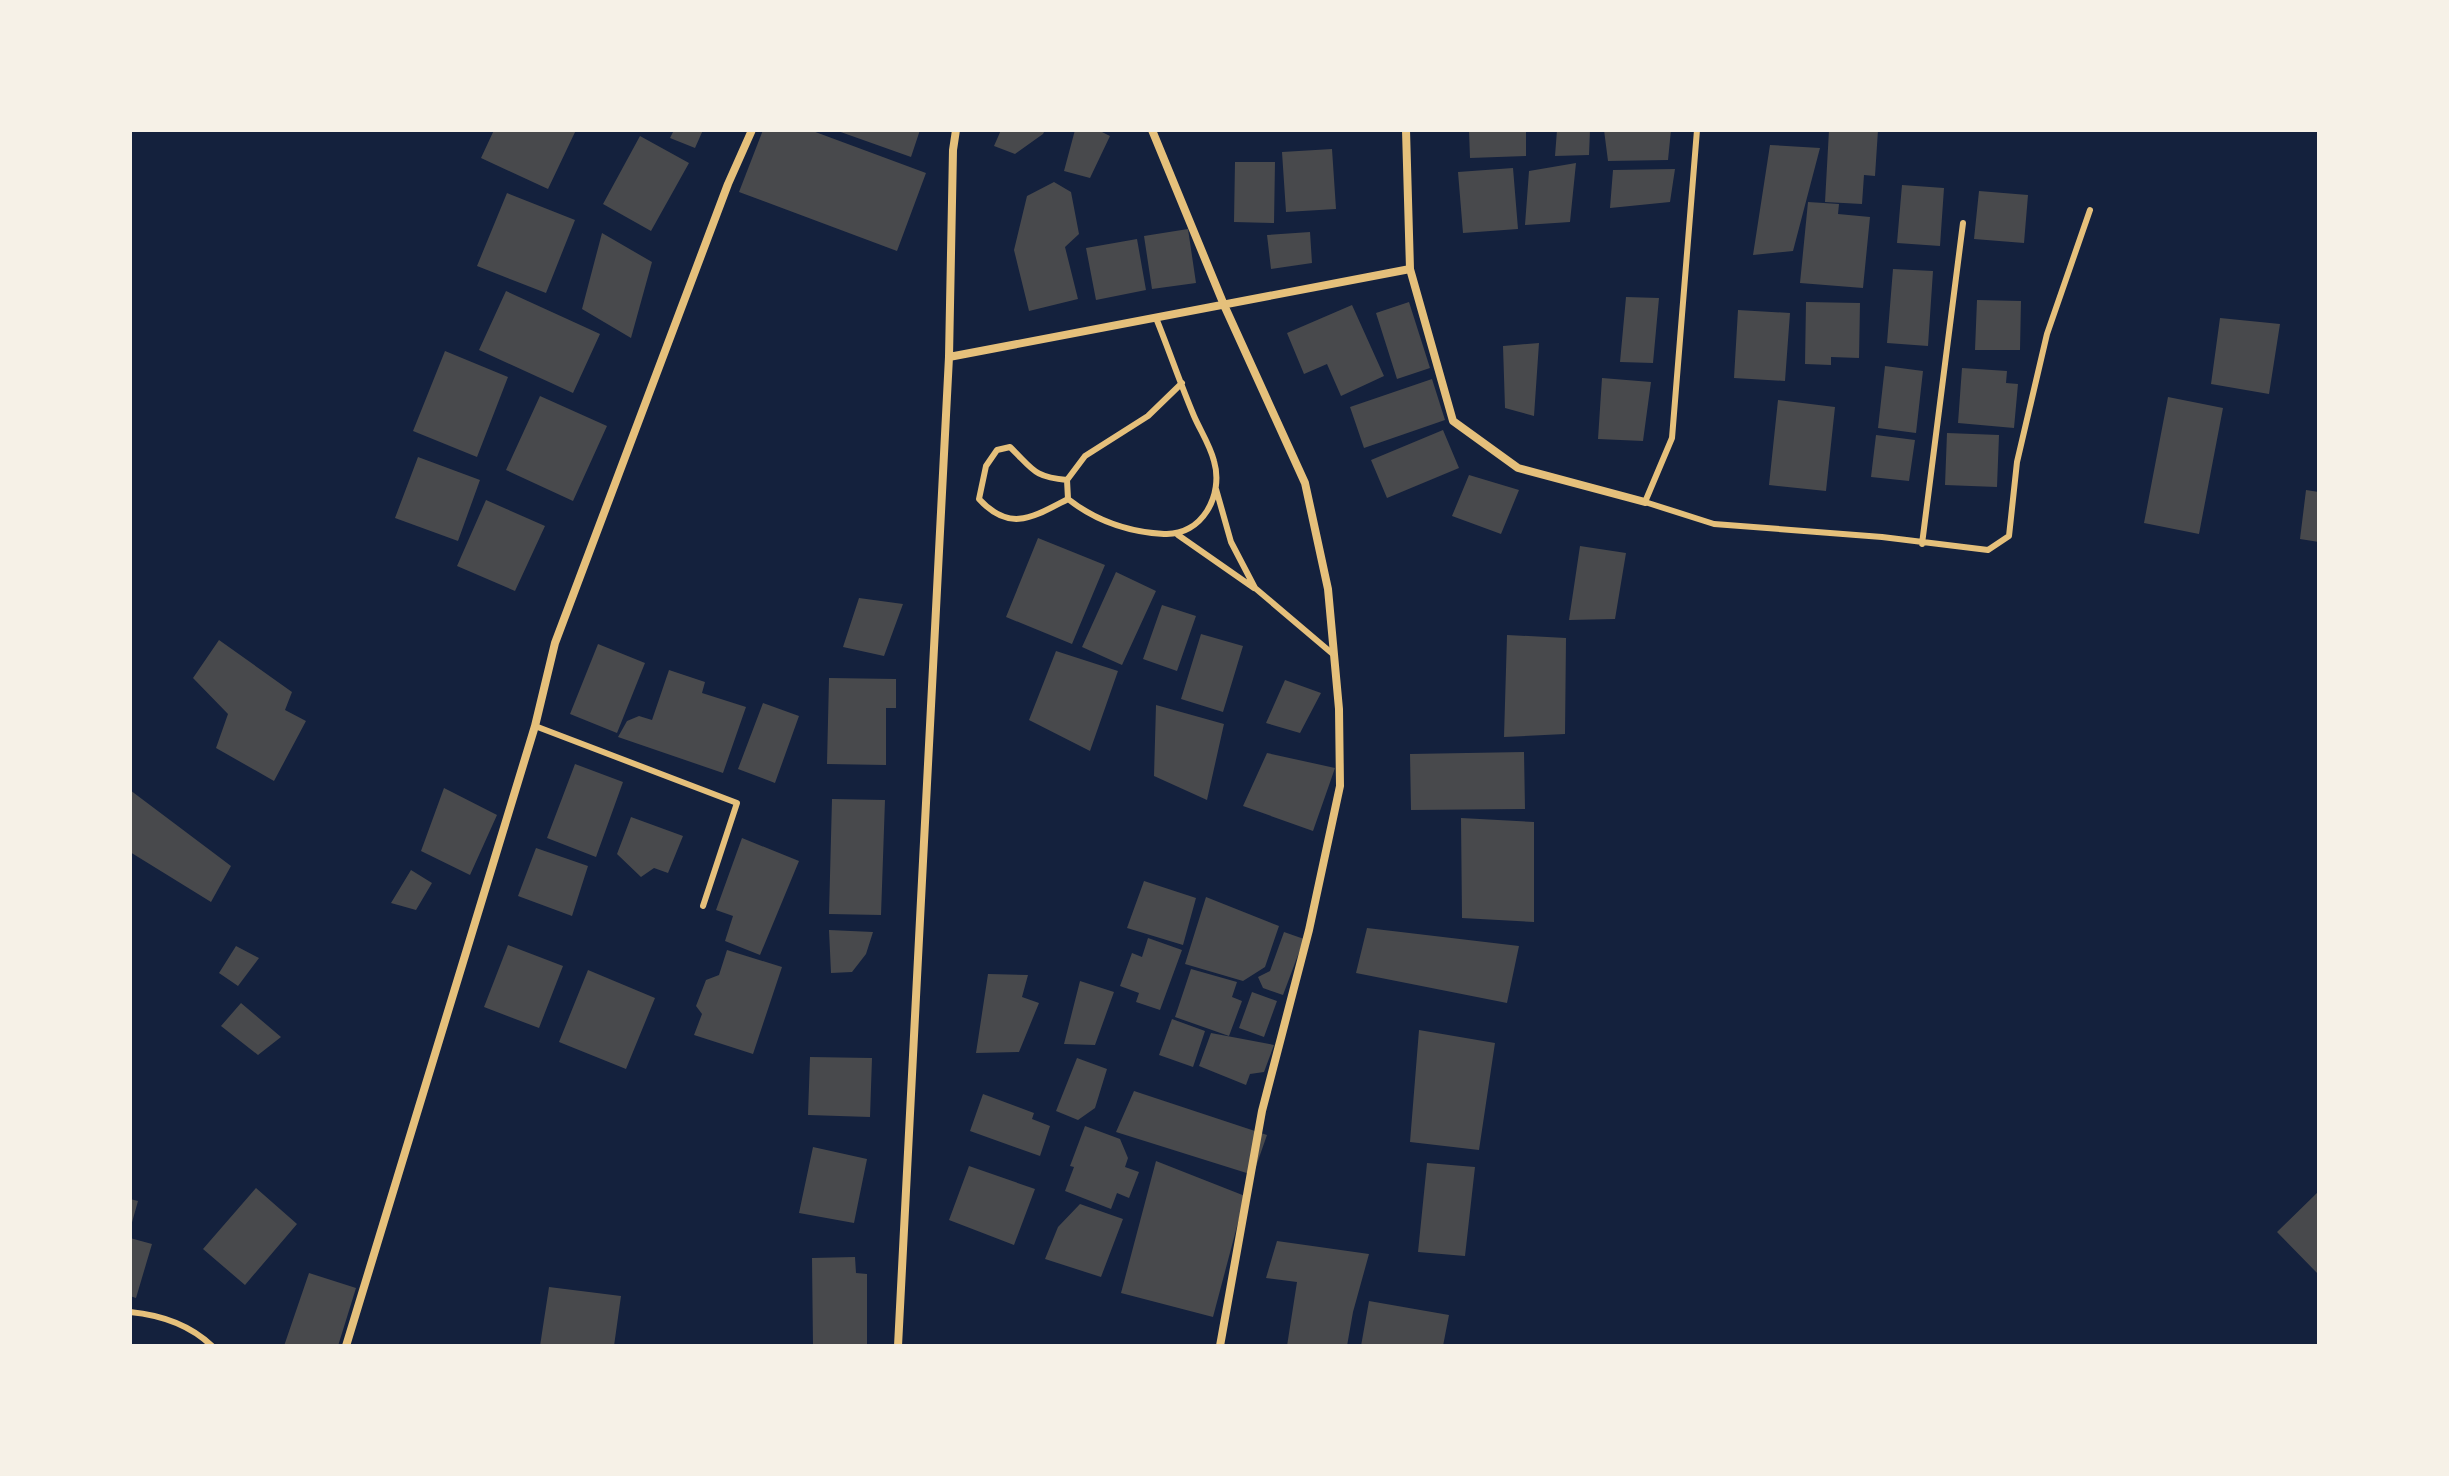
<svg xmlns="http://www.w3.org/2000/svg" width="2449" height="1476" font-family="'Source Sans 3',sans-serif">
<rect width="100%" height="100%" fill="#14213d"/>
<path fill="#48494c" d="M 494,130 L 576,130 L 548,189 L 481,158 Z
M 674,130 L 703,130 L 695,148 L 670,138 Z
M 763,130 L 810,130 L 926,173 L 897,251 L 739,192 Z
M 835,130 L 920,130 L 911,157 Z
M 1001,130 L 1045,130 L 1043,134 L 1015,154 L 994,146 Z
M 1075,130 L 1098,130 L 1110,136 L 1090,178 L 1064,171 Z
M 1469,130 L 1526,130 L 1526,156 L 1470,158 Z
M 1557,130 L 1590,130 L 1589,155 L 1555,156 Z
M 1604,130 L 1671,130 L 1668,160 L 1608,161 Z
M 1829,130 L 1878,130 L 1875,176 L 1864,175 L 1862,204 L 1825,202 Z
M 640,136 L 689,163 L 651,231 L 603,204 Z
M 1770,145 L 1820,148 L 1793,251 L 1753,255 Z
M 1332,149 L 1336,209 L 1286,212 L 1282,152 Z
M 1235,162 L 1275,162 L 1274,223 L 1234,222 Z
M 1576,163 L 1570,222 L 1525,225 L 1529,171 Z
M 1513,168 L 1518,229 L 1463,233 L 1458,172 Z
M 1675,169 L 1670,202 L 1610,208 L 1613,170 Z
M 1054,182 L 1071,192 L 1079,234 L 1065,247 L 1078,299 L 1029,311 L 1014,250 L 1027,196 Z
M 1902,185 L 1944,188 L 1940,246 L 1897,243 Z
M 1979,191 L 2028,195 L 2024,243 L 1974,239 Z
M 507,193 L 575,220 L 546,293 L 477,266 Z
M 1808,202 L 1839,204 L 1838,214 L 1870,217 L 1863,288 L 1800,283 Z
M 1188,229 L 1196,283 L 1152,289 L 1144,236 Z
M 1310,232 L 1312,263 L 1271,269 L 1267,235 Z
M 602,233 L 652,262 L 631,338 L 582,309 Z
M 1137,239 L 1146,290 L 1096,300 L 1086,248 Z
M 1893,269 L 1933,271 L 1928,346 L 1887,343 Z
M 506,291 L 600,334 L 573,393 L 479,350 Z
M 1626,297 L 1659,298 L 1653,363 L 1620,362 Z
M 1977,300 L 2021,301 L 2020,350 L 1975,350 Z
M 1409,302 L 1430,368 L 1397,379 L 1376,313 Z
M 1806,302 L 1860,303 L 1859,358 L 1831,357 L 1831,365 L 1805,364 Z
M 1352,305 L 1384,376 L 1341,396 L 1327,364 L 1304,374 L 1287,333 Z
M 1738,310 L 1790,313 L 1785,381 L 1734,378 Z
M 2220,318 L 2280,324 L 2269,394 L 2211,384 Z
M 1539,343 L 1534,416 L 1505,408 L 1503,346 Z
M 445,351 L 508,377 L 477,457 L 413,431 Z
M 1885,366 L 1923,371 L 1916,433 L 1878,428 Z
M 1962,368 L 2007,371 L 2006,383 L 2018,384 L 2014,428 L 1958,423 Z
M 1602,378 L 1651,382 L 1643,441 L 1598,439 Z
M 1432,379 L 1445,420 L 1364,448 L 1350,407 Z
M 540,396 L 607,426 L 573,501 L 506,470 Z
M 2168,397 L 2223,408 L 2199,534 L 2144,523 Z
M 1778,400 L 1835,407 L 1826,491 L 1769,485 Z
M 1443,430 L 1459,468 L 1387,498 L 1371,460 Z
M 1947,433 L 1999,435 L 1997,487 L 1945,485 Z
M 1876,435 L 1915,440 L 1909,481 L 1871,477 Z
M 418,457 L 480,480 L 458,541 L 395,518 Z
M 1469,475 L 1519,490 L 1501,534 L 1452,516 Z
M 2306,490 L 2319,492 L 2319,542 L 2300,539 Z
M 486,500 L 545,526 L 515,591 L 457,566 Z
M 1038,538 L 1105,565 L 1072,644 L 1006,617 Z
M 1580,546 L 1626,553 L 1615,619 L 1569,620 Z
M 1116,572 L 1156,591 L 1122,665 L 1082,647 Z
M 859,598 L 903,604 L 884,656 L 843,647 Z
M 1162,605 L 1196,616 L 1177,671 L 1143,659 Z
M 1201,634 L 1243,646 L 1223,712 L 1181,699 Z
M 1507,635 L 1566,638 L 1565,734 L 1504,737 Z
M 219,640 L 292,692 L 285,710 L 306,721 L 274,781 L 216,748 L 228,714 L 193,678 Z
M 598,644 L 645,663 L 617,733 L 570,714 Z
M 1056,651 L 1118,671 L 1090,751 L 1029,720 Z
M 669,670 L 705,682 L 702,693 L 746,707 L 723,773 L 618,737 L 627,721 L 639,716 L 652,720 Z
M 829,678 L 896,679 L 896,708 L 886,708 L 886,765 L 827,764 Z
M 1285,680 L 1321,693 L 1300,733 L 1266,723 Z
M 763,703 L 799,716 L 775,783 L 738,769 Z
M 1156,705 L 1224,724 L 1207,800 L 1154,776 Z
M 1524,752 L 1525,809 L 1411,810 L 1410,754 Z
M 1267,753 L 1335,768 L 1313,831 L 1243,806 Z
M 575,764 L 623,782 L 596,857 L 547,838 Z
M 444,788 L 497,815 L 470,875 L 421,851 Z
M 130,790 L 231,866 L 211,902 L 130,852 Z
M 832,799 L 885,800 L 881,915 L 829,914 Z
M 631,817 L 683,836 L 668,873 L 654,868 L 641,877 L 617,854 Z
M 1461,818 L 1534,822 L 1534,922 L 1462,918 Z
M 742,838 L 799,861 L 760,955 L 725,941 L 733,916 L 716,910 Z
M 536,848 L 588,866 L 572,916 L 518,896 Z
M 411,870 L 432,883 L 416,910 L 391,903 Z
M 1144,881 L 1196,898 L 1183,945 L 1127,928 Z
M 1206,897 L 1279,926 L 1265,967 L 1243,981 L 1185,964 Z
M 1367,928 L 1519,946 L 1507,1003 L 1356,973 Z
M 829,930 L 873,932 L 866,954 L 852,972 L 831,973 Z
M 1284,932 L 1304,939 L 1283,995 L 1263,988 L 1258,977 L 1270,971 Z
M 1148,938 L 1182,950 L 1160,1010 L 1136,1002 L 1139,993 L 1120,986 L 1132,953 L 1142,957 Z
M 508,945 L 563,966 L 539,1028 L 484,1007 Z
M 236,946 L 259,958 L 238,986 L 219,973 Z
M 727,950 L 782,967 L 753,1054 L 694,1035 L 702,1014 L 696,1006 L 706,980 L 719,975 Z
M 1191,969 L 1237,982 L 1232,997 L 1242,1001 L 1229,1036 L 1175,1017 Z
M 588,970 L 655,998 L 626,1069 L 559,1042 Z
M 988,974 L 1028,975 L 1022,997 L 1039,1003 L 1019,1052 L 976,1053 Z
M 1080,981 L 1114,992 L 1095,1045 L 1064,1044 Z
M 1252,992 L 1277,1001 L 1264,1037 L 1239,1028 Z
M 241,1003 L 281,1037 L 258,1055 L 221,1026 Z
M 1172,1019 L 1205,1031 L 1193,1067 L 1159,1055 Z
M 1419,1030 L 1495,1043 L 1479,1150 L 1410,1142 Z
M 1211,1033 L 1274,1045 L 1264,1072 L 1250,1074 L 1246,1085 L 1199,1066 Z
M 810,1057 L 872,1058 L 870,1117 L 808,1115 Z
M 1077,1058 L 1107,1069 L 1095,1108 L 1078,1120 L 1056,1111 Z
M 1134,1091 L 1267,1135 L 1253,1175 L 1116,1132 Z
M 983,1094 L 1034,1113 L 1032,1119 L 1050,1126 L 1040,1156 L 970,1131 Z
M 1085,1126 L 1120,1139 L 1128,1158 L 1125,1167 L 1139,1172 L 1129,1198 L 1117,1193 L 1111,1209 L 1065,1191 L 1074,1167 L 1070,1166 Z
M 813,1147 L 867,1159 L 854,1223 L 799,1213 Z
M 1156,1161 L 1245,1196 L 1213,1317 L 1121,1293 Z
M 1427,1163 L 1475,1167 L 1465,1256 L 1418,1252 Z
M 969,1166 L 1035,1189 L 1014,1245 L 949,1220 Z
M 256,1188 L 297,1224 L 245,1285 L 203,1249 Z
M 2319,1191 L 2319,1275 L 2277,1232 Z
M 130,1199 L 138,1201 L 131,1226 L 130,1226 Z
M 1080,1204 L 1123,1219 L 1101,1277 L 1045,1259 L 1058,1227 Z
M 130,1238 L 152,1244 L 136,1298 L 130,1296 Z
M 1277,1241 L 1369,1254 L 1353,1312 L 1347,1346 L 1287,1346 L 1297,1282 L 1266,1278 Z
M 855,1257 L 856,1273 L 867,1274 L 867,1346 L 813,1346 L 812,1258 Z
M 309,1273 L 356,1288 L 338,1346 L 284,1346 Z
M 549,1287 L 621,1296 L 614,1346 L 540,1346 Z
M 1369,1301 L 1449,1315 L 1443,1346 L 1361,1346 Z"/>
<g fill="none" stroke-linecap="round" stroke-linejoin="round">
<path stroke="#e5c07b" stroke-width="6" d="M 1697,130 L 1672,438 L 1645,502 L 1714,524 L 1882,537 L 1988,550 L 2009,536 L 2017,462 L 2047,334 L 2090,210
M 1156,318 C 1169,350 1180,383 1194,416 C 1200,430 1210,445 1214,461 C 1224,495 1202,536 1164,534 C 1128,532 1096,521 1068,499 L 1067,480 L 1085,456 L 1148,416 L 1182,383
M 1067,480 C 1033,477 1033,469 1010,447 L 997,450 L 986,466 L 979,499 C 1010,533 1033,517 1068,499
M 1216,489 L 1231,542 L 1255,588 L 1334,655
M 1178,535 L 1254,588
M 1922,544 L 1963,223
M 535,726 L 737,803 L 703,906
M 130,1312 C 161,1315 189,1324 212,1346"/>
<path stroke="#e5c07b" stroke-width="8" d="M 1152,130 L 1224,305 L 1305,483 L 1328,589 L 1339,709 L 1340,786 L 1309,930 L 1262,1111 L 1220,1346
M 1406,130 L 1410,269 L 1453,421 L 1518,468 L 1645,502
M 949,357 L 1410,269
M 346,1346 L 535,726 L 555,643 L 728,184 L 752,130
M 898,1346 L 949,357 L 953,150 L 956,130"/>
</g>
<rect width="2449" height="1476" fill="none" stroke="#f6f1e7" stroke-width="264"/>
</svg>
